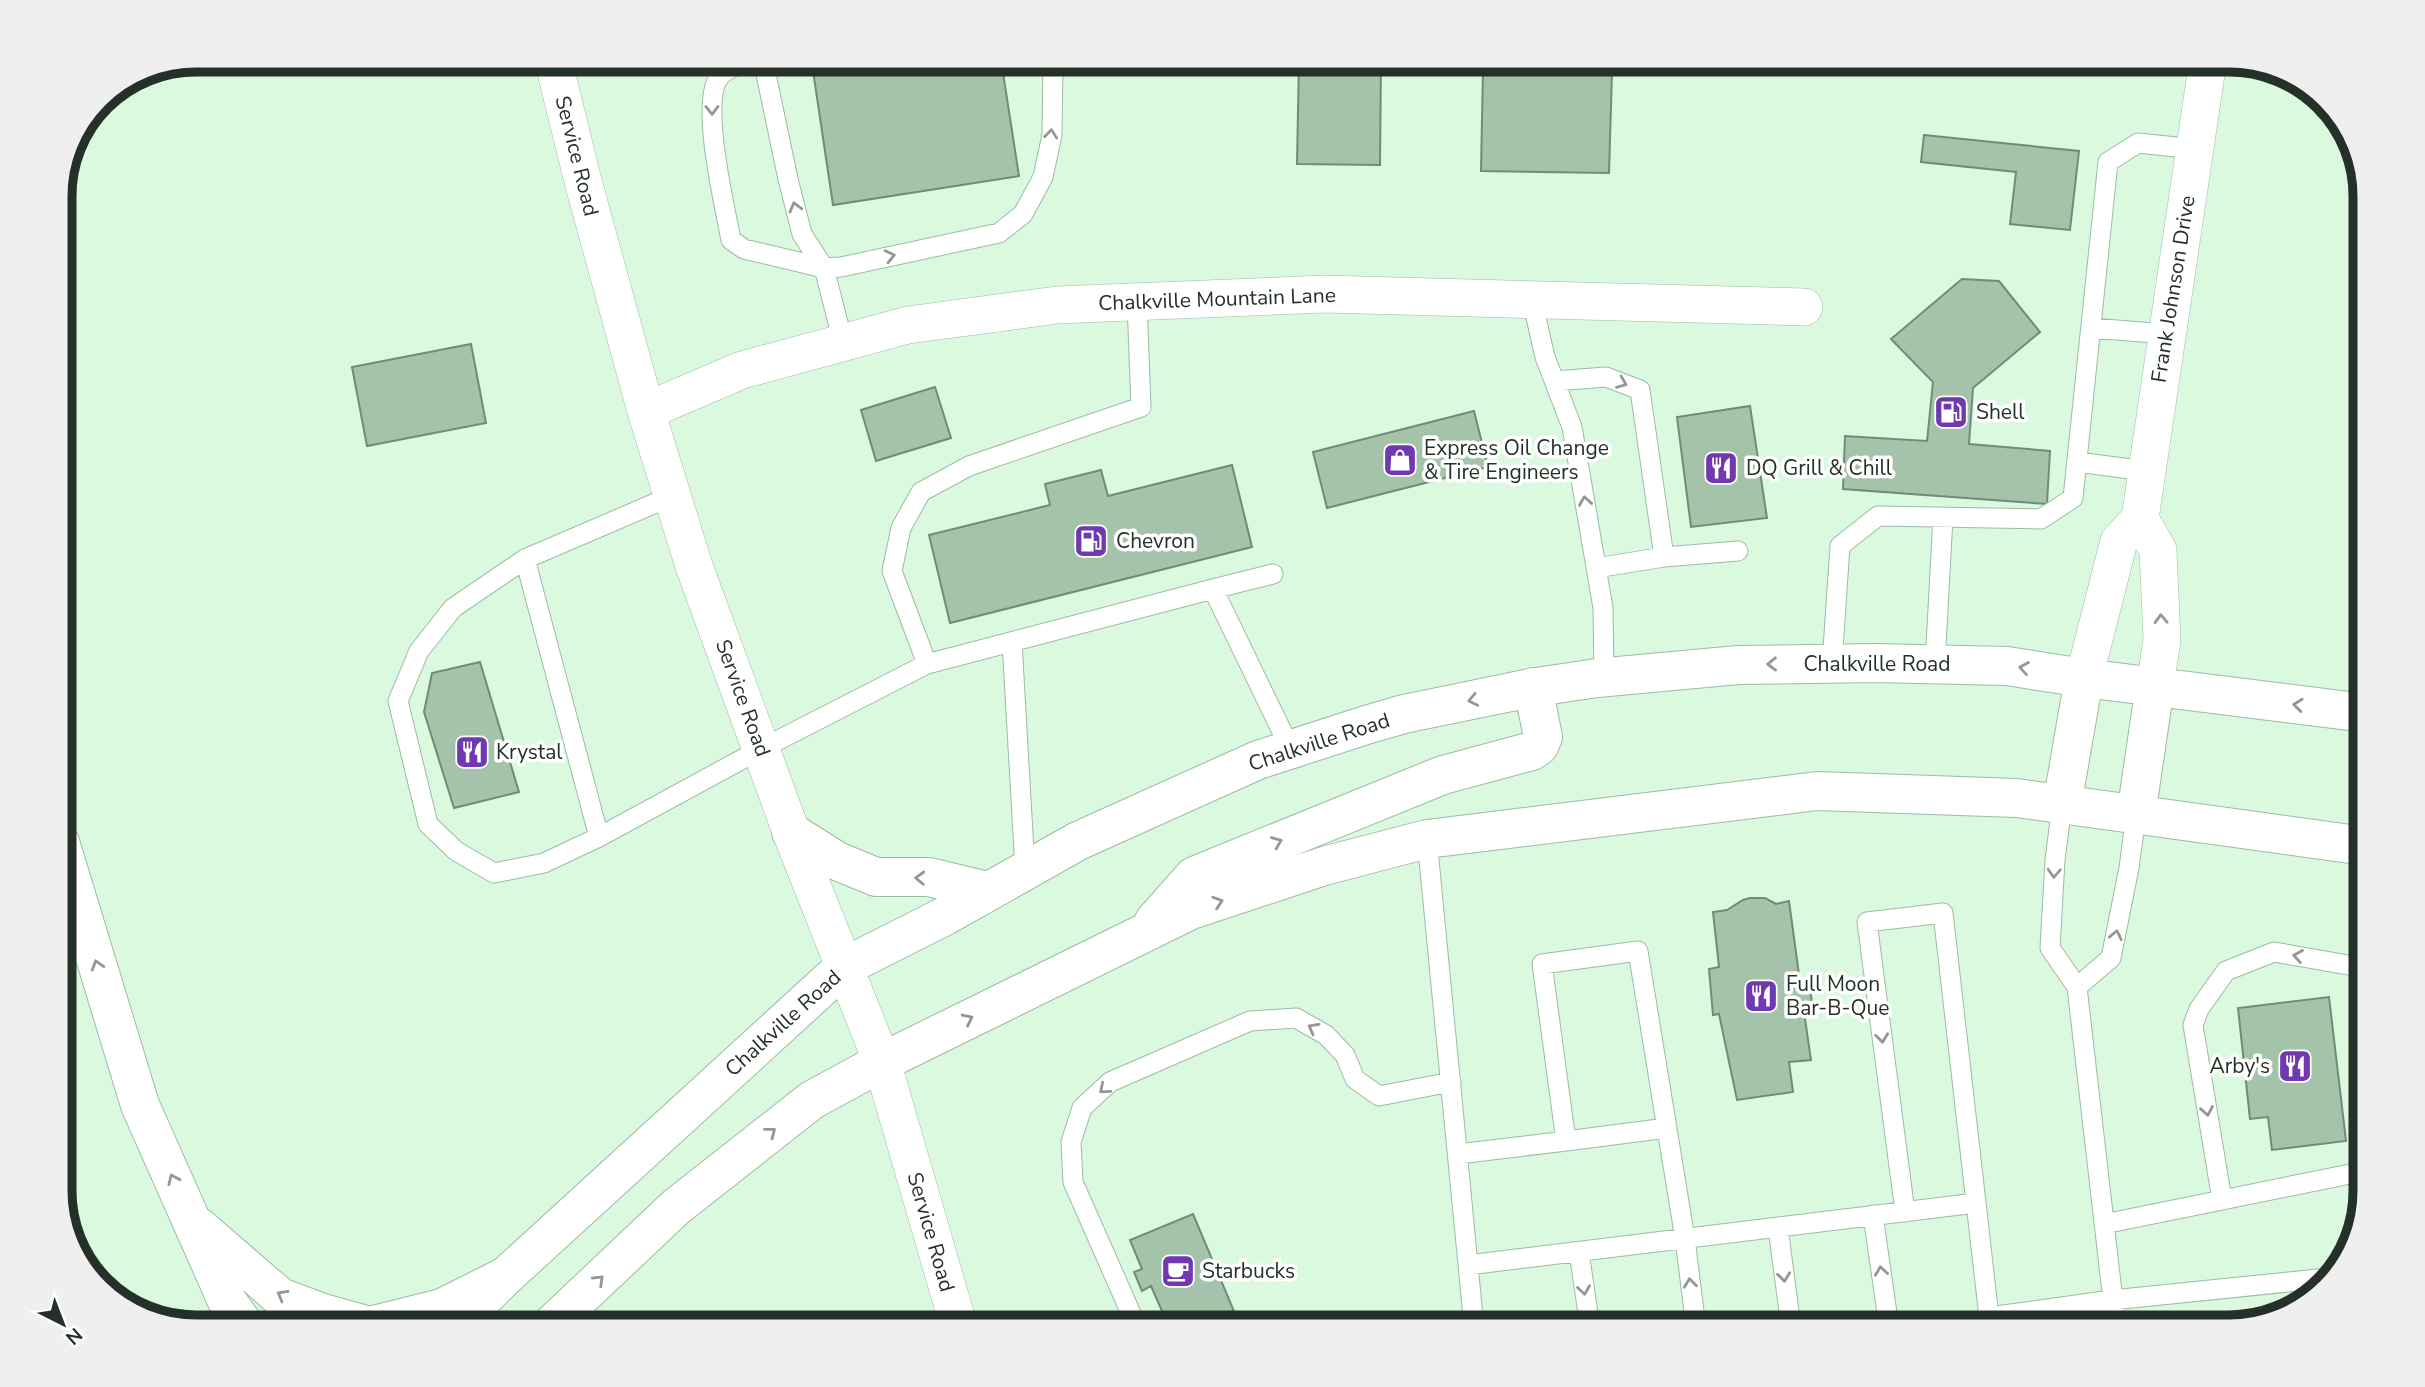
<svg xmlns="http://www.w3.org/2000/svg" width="2425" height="1387" font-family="'Nunito Sans',sans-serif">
<rect width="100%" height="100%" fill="#daf9df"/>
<path fill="#a5c3aa" stroke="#708c75" stroke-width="2" d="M 840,60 L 1001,60 L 1019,176 L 833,205 L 812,64 Z
M 1299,60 L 1381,60 L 1380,165 L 1297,164 Z
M 1483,70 L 1612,72 L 1609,173 L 1481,171 Z
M 1924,135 L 2079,151 L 2070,230 L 2010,224 L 2016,172 L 1921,162 Z
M 1962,279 L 1999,281 L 2040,332 L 1973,388 L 1969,444 L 2050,451 L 2047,504 L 1843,489 L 1845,436 L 1927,441 L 1933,382 L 1891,339 Z
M 471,344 L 486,423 L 367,446 L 352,367 Z
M 935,387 L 951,438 L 876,461 L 861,410 Z
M 1750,406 L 1767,518 L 1691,527 L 1677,417 Z
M 1474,411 L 1488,467 L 1327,508 L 1313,452 Z
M 1232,465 L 1252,547 L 950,623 L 929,535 L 1050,505 L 1045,484 L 1101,470 L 1108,496 Z
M 480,662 L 519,792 L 454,808 L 424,712 L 432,673 Z
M 1750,898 L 1765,898 L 1776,904 L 1789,901 L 1800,982 L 1809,981 L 1813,1010 L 1804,1012 L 1811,1060 L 1789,1062 L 1793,1092 L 1737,1100 L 1719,1014 L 1713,1015 L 1709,969 L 1719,967 L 1713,912 L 1727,910 L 1743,900 Z
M 2329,997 L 2346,1141 L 2272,1150 L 2268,1117 L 2250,1119 L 2238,1008 Z
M 1193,1214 L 1236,1316 L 1210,1327 L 1169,1327 L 1151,1286 L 1142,1291 L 1134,1272 L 1142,1269 L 1130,1240 Z"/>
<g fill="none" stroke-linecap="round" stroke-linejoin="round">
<g stroke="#9dbba2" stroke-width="21">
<path id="lane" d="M 748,60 C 740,64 726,69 720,76 C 699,100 725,207 731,240 L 744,249 L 824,268 L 841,267 L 999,233 L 1023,214 L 1043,177 L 1052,135 L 1053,60
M 763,60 L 788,179 L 802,234 L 824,268 L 843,342
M 1532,300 L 1545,357 L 1572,427 L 1603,608 L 1604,677
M 2091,328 L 2167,334
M 1555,381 L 1606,377 L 1640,390 L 1664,557
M 2077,462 L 2146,471
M 672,496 L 525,559 L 453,608 L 419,651 L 398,701 L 428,824 L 456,851 L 494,873 L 544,863 L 599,837 L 761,749 L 927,664 L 892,571 L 901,528 L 921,492 L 969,466 L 1141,407 L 1137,302
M 525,559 L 599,837
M 1596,568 L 1664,557 L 1738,551
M 1213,589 L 1273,574
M 1012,642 L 1025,869
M 927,664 L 1213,589 L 1290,748
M 1832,664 L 1840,546 L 1878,516 L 2041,519 L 2073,498 L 2108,162 L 2138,143 L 2195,149
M 1935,664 L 1943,517
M 2062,805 L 2055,860 L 2050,948 L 2077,987 L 2116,1327
M 1427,839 L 1474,1327
M 2077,987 L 2111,958 L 2129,868 L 2136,815
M 1566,1141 L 1667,1128
M 1458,1154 L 1566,1141 L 1542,964 L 1638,951 L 1685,1239 L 1696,1327
M 2222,1200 L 2193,1025 L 2199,1009 L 2226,971 L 2274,952 L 2365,968
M 1905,1212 L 1867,922 L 1943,913 L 1989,1317 L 2112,1300 L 2328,1278
M 1873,1215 L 1889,1327
M 2104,1224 L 2365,1171
M 1778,1227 L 1791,1327
M 1579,1252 L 1590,1327
M 1468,1265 L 1976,1203
M 1137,1327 L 1073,1182 L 1071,1142 L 1082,1108 L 1110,1082 L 1250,1021 L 1296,1018 L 1326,1035 L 1345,1055 L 1355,1079 L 1379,1096 L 1451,1082"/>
</g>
<g stroke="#9dbba2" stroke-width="38">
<path id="street" d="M 553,60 L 584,185 L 646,411 L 694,566 L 796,845 L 882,1062 L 959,1327
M 646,411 L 742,370 L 908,325 L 1057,305 L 1325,294 L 1804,307
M 2084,678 L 2119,541 L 2140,519
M 2155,686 L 2162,640 L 2158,550 L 2140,519 L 2208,60"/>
</g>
<g stroke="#9dbba2" stroke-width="40">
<path id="secondary" d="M 2062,805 L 2084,678
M 2136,815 L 2155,686
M 791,832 L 837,861 L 876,877 L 929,877 L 987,891
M 1154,921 L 1194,876 L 1443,775 L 1532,751 L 1539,746 L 1543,737 L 1533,687
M 454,1327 L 506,1276 L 844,967 L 945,916 L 1078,841 L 1258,760 L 1366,725 L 1404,714 L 1530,688 L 1597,678 L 1738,665 L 1875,663 L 2007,666 L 2084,678 L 2365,713
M 549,1327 L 676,1207 L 812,1100 L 882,1062 L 1191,910 L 1324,866 L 1427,839 L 1817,791 L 2017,798 L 2365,846"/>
</g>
<g stroke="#9dbba2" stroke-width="40">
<path id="highway" d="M 60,842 L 140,1105 L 227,1301 L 246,1327
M 199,1227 L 280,1297 L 323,1313 L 370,1326 L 442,1308 L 506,1276"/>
</g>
<use href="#lane" stroke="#fff" stroke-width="19"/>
<use href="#street" stroke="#fff" stroke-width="37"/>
<use href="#secondary" stroke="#fff" stroke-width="38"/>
<use href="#highway" stroke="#fff" stroke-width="38"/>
</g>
<defs><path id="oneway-chevron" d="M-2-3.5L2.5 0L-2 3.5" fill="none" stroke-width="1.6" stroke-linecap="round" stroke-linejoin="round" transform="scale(1.75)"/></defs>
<g stroke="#929894">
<use href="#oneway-chevron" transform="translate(712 110) rotate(89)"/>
<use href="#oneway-chevron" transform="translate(1051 134) rotate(-84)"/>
<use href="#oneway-chevron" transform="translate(795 207) rotate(-105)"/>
<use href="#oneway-chevron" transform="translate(890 256) rotate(-13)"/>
<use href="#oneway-chevron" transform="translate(1622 383) rotate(22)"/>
<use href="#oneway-chevron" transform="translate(1585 501) rotate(-99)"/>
<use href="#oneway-chevron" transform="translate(2161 619) rotate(-92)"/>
<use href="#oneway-chevron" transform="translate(1772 664) rotate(179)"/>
<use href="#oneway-chevron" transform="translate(2024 668) rotate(-171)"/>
<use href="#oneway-chevron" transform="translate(1473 700) rotate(168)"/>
<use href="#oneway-chevron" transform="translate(2298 705) rotate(-174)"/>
<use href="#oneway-chevron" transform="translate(1277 842) rotate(-22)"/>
<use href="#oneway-chevron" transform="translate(2054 873) rotate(93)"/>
<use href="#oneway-chevron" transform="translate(920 878) rotate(-178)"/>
<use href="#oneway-chevron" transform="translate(1218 902) rotate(-18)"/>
<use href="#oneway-chevron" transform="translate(2116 935) rotate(-78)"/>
<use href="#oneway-chevron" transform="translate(2298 956) rotate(-170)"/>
<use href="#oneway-chevron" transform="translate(97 965) rotate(-107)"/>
<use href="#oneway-chevron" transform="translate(968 1019) rotate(-26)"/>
<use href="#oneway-chevron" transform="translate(1313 1028) rotate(-151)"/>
<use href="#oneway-chevron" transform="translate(1882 1038) rotate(83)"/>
<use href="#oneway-chevron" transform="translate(1104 1089) rotate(139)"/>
<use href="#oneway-chevron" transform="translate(2207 1111) rotate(80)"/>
<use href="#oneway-chevron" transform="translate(771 1132) rotate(-38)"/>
<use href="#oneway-chevron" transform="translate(173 1179) rotate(-114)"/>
<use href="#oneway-chevron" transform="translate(1881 1271) rotate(-98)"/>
<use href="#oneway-chevron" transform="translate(1784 1277) rotate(83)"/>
<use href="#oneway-chevron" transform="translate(599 1280) rotate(-44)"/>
<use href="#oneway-chevron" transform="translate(1690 1283) rotate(-97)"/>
<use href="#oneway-chevron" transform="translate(1584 1290) rotate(82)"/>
<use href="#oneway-chevron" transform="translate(282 1295) rotate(-150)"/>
</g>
<defs>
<g id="fuel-square" transform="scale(1.75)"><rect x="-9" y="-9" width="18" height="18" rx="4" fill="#6f3ab1" stroke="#fff"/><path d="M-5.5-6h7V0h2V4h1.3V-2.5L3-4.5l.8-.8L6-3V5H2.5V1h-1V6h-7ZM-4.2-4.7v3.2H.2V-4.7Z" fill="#fff"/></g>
<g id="shop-square" transform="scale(1.75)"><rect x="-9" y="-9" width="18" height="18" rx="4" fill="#6f3ab1" stroke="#fff"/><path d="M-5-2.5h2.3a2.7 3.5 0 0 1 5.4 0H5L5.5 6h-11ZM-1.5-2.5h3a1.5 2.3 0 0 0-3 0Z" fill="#fff"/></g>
<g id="restaurant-square" transform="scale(1.75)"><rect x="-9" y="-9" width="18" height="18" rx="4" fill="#6f3ab1" stroke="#fff"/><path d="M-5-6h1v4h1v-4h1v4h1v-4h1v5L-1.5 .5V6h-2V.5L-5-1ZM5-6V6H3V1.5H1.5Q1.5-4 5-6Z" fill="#fff"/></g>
<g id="cafe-square" transform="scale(1.75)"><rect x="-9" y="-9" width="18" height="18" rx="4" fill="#6f3ab1" stroke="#fff"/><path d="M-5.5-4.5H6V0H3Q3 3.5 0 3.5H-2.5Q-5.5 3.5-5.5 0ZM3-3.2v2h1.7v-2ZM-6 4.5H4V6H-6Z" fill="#fff"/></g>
</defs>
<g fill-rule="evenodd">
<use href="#fuel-square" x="1951" y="412"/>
<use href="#shop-square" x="1400" y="460"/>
<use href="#restaurant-square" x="1721" y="468"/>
<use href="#fuel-square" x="1091" y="541"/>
<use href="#restaurant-square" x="472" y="752"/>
<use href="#restaurant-square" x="1761" y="996"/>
<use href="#restaurant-square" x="2295" y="1066"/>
<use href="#cafe-square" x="1178" y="1271"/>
</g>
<g text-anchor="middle" stroke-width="7" stroke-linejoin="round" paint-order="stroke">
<g font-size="21" fill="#253128" stroke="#fff">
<text transform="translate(577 156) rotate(76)" y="7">Service Road</text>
<text transform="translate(2173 289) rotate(-81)" y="7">Frank Johnson Drive</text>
<text transform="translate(1217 299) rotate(-2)" y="7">Chalkville Mountain Lane</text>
<text x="1877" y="671">Chalkville Road</text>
<text transform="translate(743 698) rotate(70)" y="7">Service Road</text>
<text transform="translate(1319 742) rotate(-18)" y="7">Chalkville Road</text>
<text transform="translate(783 1023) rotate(-42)" y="7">Chalkville Road</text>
<text transform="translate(931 1232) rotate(74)" y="7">Service Road</text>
</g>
<g font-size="21" fill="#253128" stroke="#fff" text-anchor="start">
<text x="1976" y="419">Shell</text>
<text x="1424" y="455">Express Oil Change<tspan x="1424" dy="24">&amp; Tire Engineers</tspan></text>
<text x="1746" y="475">DQ Grill &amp; Chill</text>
<text x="1116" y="548">Chevron</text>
<text x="496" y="759">Krystal</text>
<text x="1786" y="991">Full Moon<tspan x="1786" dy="24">Bar-B-Que</tspan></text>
<text x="2270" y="1073" text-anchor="end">Arby's</text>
<text x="1202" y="1278">Starbucks</text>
</g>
</g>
<path d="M0 0H2425V1387H0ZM196 72H2229A124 124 0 0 1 2353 196V1191A124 124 0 0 1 2229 1315H196A124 124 0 0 1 72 1191V196A124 124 0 0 1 196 72Z" fill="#eeefee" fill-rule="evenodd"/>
<path fill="none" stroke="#253128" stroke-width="9" d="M196 72H2229A124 124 0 0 1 2353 196V1191A124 124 0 0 1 2229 1315H196A124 124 0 0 1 72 1191V196A124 124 0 0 1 196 72Z"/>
<g transform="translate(63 1324) rotate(138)" stroke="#ffffff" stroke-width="5" paint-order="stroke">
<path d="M0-5L12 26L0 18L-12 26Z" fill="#253128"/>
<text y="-10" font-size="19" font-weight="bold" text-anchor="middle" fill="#253128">N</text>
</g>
</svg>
